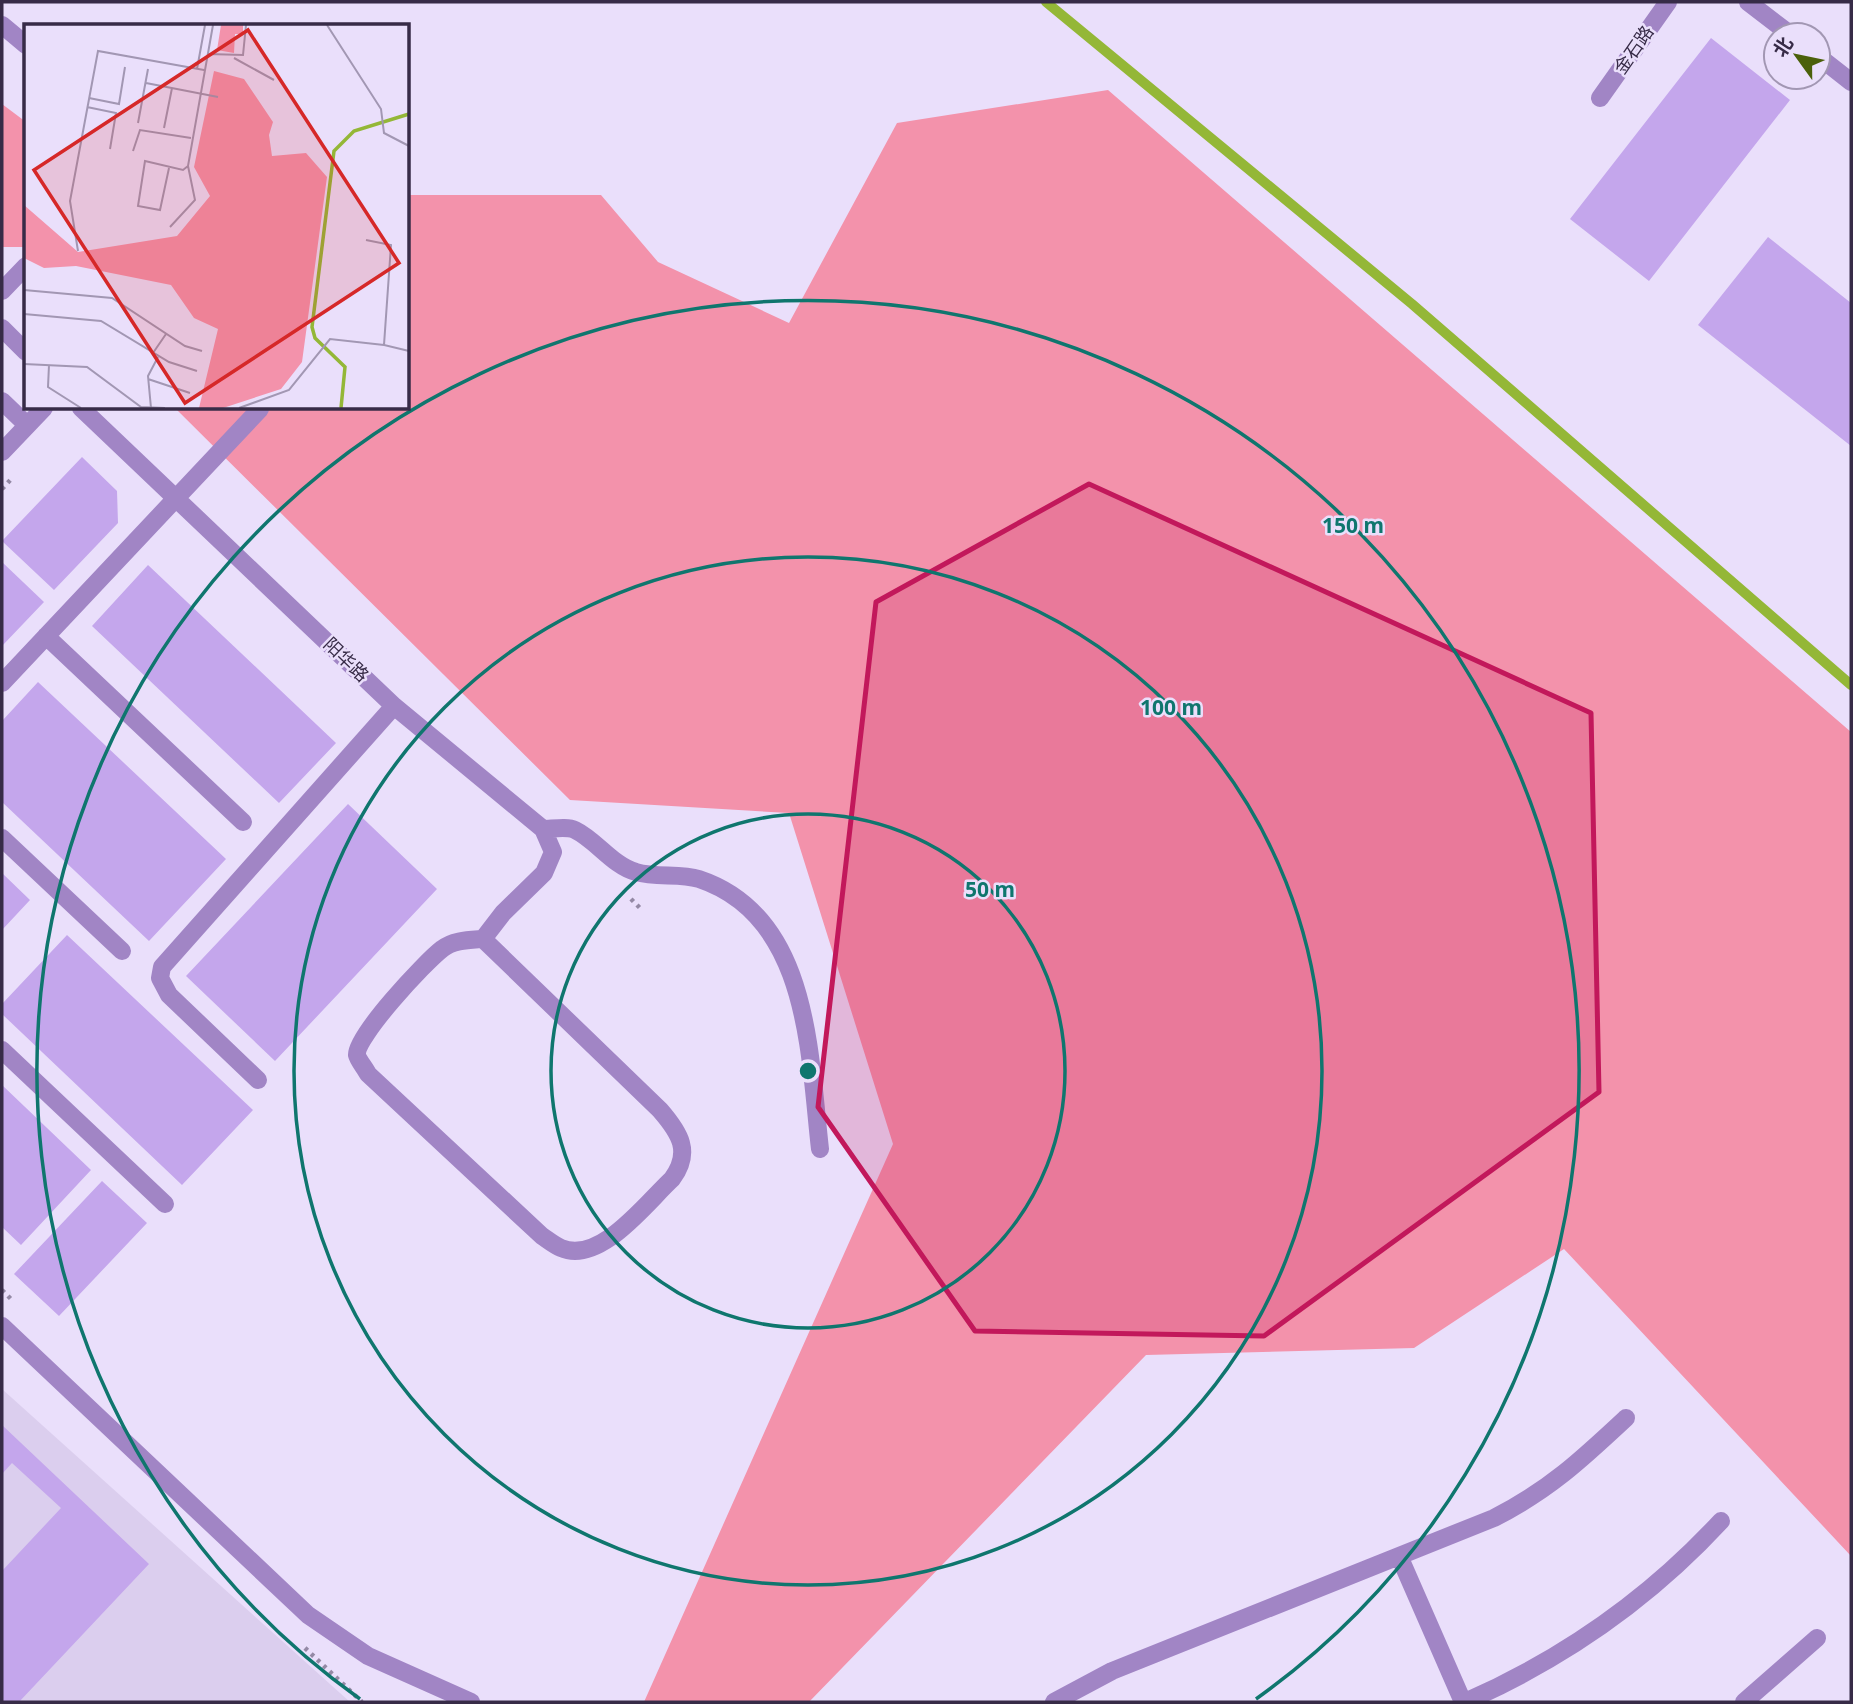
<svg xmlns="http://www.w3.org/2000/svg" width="1853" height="1704" font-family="'Noto Sans','Noto Sans SC',sans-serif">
<rect width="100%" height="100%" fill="#eadffb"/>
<path fill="#dbceee" d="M 2,1389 L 350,1702 L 2,1702 Z"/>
<path fill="#f392ab" d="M 1108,90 L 1851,732 L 1851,1556 L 1564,1249 L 1414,1348 L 1146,1355 L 809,1702 L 644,1702 L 893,1144 L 789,813 L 570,800 L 175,408 L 408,408 L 408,195 L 601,195 L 658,262 L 789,323 L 897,123 Z
M 2,104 L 26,122 L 25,247 L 2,247 Z"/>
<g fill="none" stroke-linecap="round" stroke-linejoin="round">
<path stroke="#94b737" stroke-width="10" d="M 1046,2 L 1412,304 L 1851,685"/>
</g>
<path fill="#c4a6ec" d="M 1711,38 L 1790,100 L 1649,281 L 1570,219 Z
M 1768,237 L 1851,303 L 1851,446 L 1698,325 Z
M 82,457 L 117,491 L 118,523 L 54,590 L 2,541 Z
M 2,562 L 44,602 L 2,646 Z
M 148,565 L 336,743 L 279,803 L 92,626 Z
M 38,682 L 226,859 L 149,941 L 2,802 L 2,721 Z
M 348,804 L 437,889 L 275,1061 L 186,976 Z
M 2,873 L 30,900 L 2,930 Z
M 67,935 L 253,1110 L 182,1185 L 2,1014 L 2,1004 Z
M 2,1085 L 91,1170 L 21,1245 L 2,1227 Z
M 102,1181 L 147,1223 L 59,1316 L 14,1274 Z
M 2,1425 L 149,1564 L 19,1702 L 2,1702 L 2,1571 L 61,1508 L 12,1463 L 2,1474 Z"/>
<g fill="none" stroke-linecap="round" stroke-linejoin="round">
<path stroke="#9489a5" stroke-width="4.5" stroke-dasharray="3.5 5" stroke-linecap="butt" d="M 2,489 L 13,477
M 631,899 L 642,910
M 2,1290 L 14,1302
M 305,1648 L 362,1702"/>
<path stroke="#a185c5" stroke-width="18" d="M 1748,2 L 1791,35
M 2,25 L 26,45
M 1818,56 L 1851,82
M 1600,98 L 1668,2
M 2,291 L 26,266
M 2,328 L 26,352
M 2,401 L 27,425
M 81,408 L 394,706 L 543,829 L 553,852 L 544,873 L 503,913 L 483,939 C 469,940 453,940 442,949 C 425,962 355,1037 357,1055 C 358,1060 365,1068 368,1074 L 542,1236 C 548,1240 554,1245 561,1248 C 600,1265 646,1203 672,1179 C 692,1152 680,1133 660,1110 L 483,939
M 2,452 L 44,408
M 46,636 L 243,822
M 2,683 L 260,409
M 543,829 C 552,829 567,826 575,830 C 596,840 613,866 636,872 C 656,878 680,873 699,879 C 810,916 809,1054 820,1149
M 2,838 L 122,951
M 2,1050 L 165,1204
M 258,1080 L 169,995 L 160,978 L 162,967 L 394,706
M 2,1326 L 308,1615 L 368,1656 L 471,1702
M 1400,1558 L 1463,1702
M 1054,1702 L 1112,1671 L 1494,1518 C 1549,1490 1581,1460 1626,1418
M 1465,1702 C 1563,1659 1649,1599 1721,1521
M 1744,1702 L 1817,1638"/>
</g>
<path fill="#c2185b" fill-opacity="0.2" stroke="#c2185b" stroke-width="5" stroke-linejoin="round" d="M 1089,484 L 1591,713 L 1599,1092 L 1264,1336 L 975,1331 L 818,1107 L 876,602 Z"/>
<g fill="none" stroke="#0f766e" stroke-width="3.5">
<circle cx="808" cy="1071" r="257"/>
<circle cx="808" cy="1071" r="514"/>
<path d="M360 1699A771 771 0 1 1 1256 1699"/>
</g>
<g text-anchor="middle" stroke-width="5" stroke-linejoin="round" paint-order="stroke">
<g font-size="18" fill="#372b47" stroke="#eadffb">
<text transform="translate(1634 50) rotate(-55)" y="6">金石路</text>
<text transform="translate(346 660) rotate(44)" y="6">阳华路</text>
</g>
</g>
<g transform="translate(24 24)">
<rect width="385" height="385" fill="#eadffb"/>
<path d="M 197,1 L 219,1 L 219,10 L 211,10 L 210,29 L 193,26 ZM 190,47 L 220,55 L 249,98 L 245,111 L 248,132 L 282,129 L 303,153 L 278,338 L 257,365 L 199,384 L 175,384 L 194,305 L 170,294 L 147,261 L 52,242 L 20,244 L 0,234 L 0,181 L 54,228 L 153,212 L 186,172 L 170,143 Z" fill="#f392ab"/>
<path fill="none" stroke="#94b737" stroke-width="3.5" d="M 317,384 L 321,343 L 291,314 L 288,303 L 310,127 L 330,107 L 385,90"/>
<path fill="none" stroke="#a297b3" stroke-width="2" d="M 303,1 L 357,85 L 360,109 L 385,122M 184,30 L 219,31 L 222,1M 210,34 L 250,56M 173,45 L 181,1M 122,59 L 194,73M 65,74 L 95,80 L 101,43M 63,83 L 92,89 L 86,125M 114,99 L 124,45M 140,104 L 148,64M 109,127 L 116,106 L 167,114M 145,144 L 136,186 L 114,182 L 121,137 L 159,146 L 164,142 L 189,1M 146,203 L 171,176 L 164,142M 342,216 L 367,221 L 360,321 L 385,327M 54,227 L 46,177 L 74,27 L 180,46M 0,266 L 88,274 L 161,322 L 178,327M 0,290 L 77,297 L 145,338 L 173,347M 129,329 L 142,310M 0,340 L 63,343 L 117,383 L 141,384M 25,341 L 24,363 L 57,384M 124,355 L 166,369M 127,384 L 124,352 L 134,333M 215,384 L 265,366 L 306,315 L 360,321"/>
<path fill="#d62828" fill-opacity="0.15" stroke="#d62828" stroke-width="3.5" d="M 224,6 L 375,239 L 161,379 L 10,146 Z"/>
<rect width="385" height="385" fill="none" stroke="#372b47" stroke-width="3.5"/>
</g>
<circle cx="808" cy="1071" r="10" fill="#0f766e" stroke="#eadffb" stroke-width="3.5"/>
<g font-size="21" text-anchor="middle" font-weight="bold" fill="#0f766e" stroke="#eadffb" stroke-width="5" stroke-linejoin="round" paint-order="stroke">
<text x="1353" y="533">150 m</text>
<text x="1171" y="715">100 m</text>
<text x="990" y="897">50 m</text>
</g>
<rect width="1853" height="1704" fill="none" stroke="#372b47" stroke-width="7"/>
<g transform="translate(1797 56) rotate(303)"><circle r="33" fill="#eadffb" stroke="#a297b3" stroke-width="2"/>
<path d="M0-5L12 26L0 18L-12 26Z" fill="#4b600a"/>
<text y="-10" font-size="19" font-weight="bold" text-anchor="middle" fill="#372b47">北</text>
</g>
</svg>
